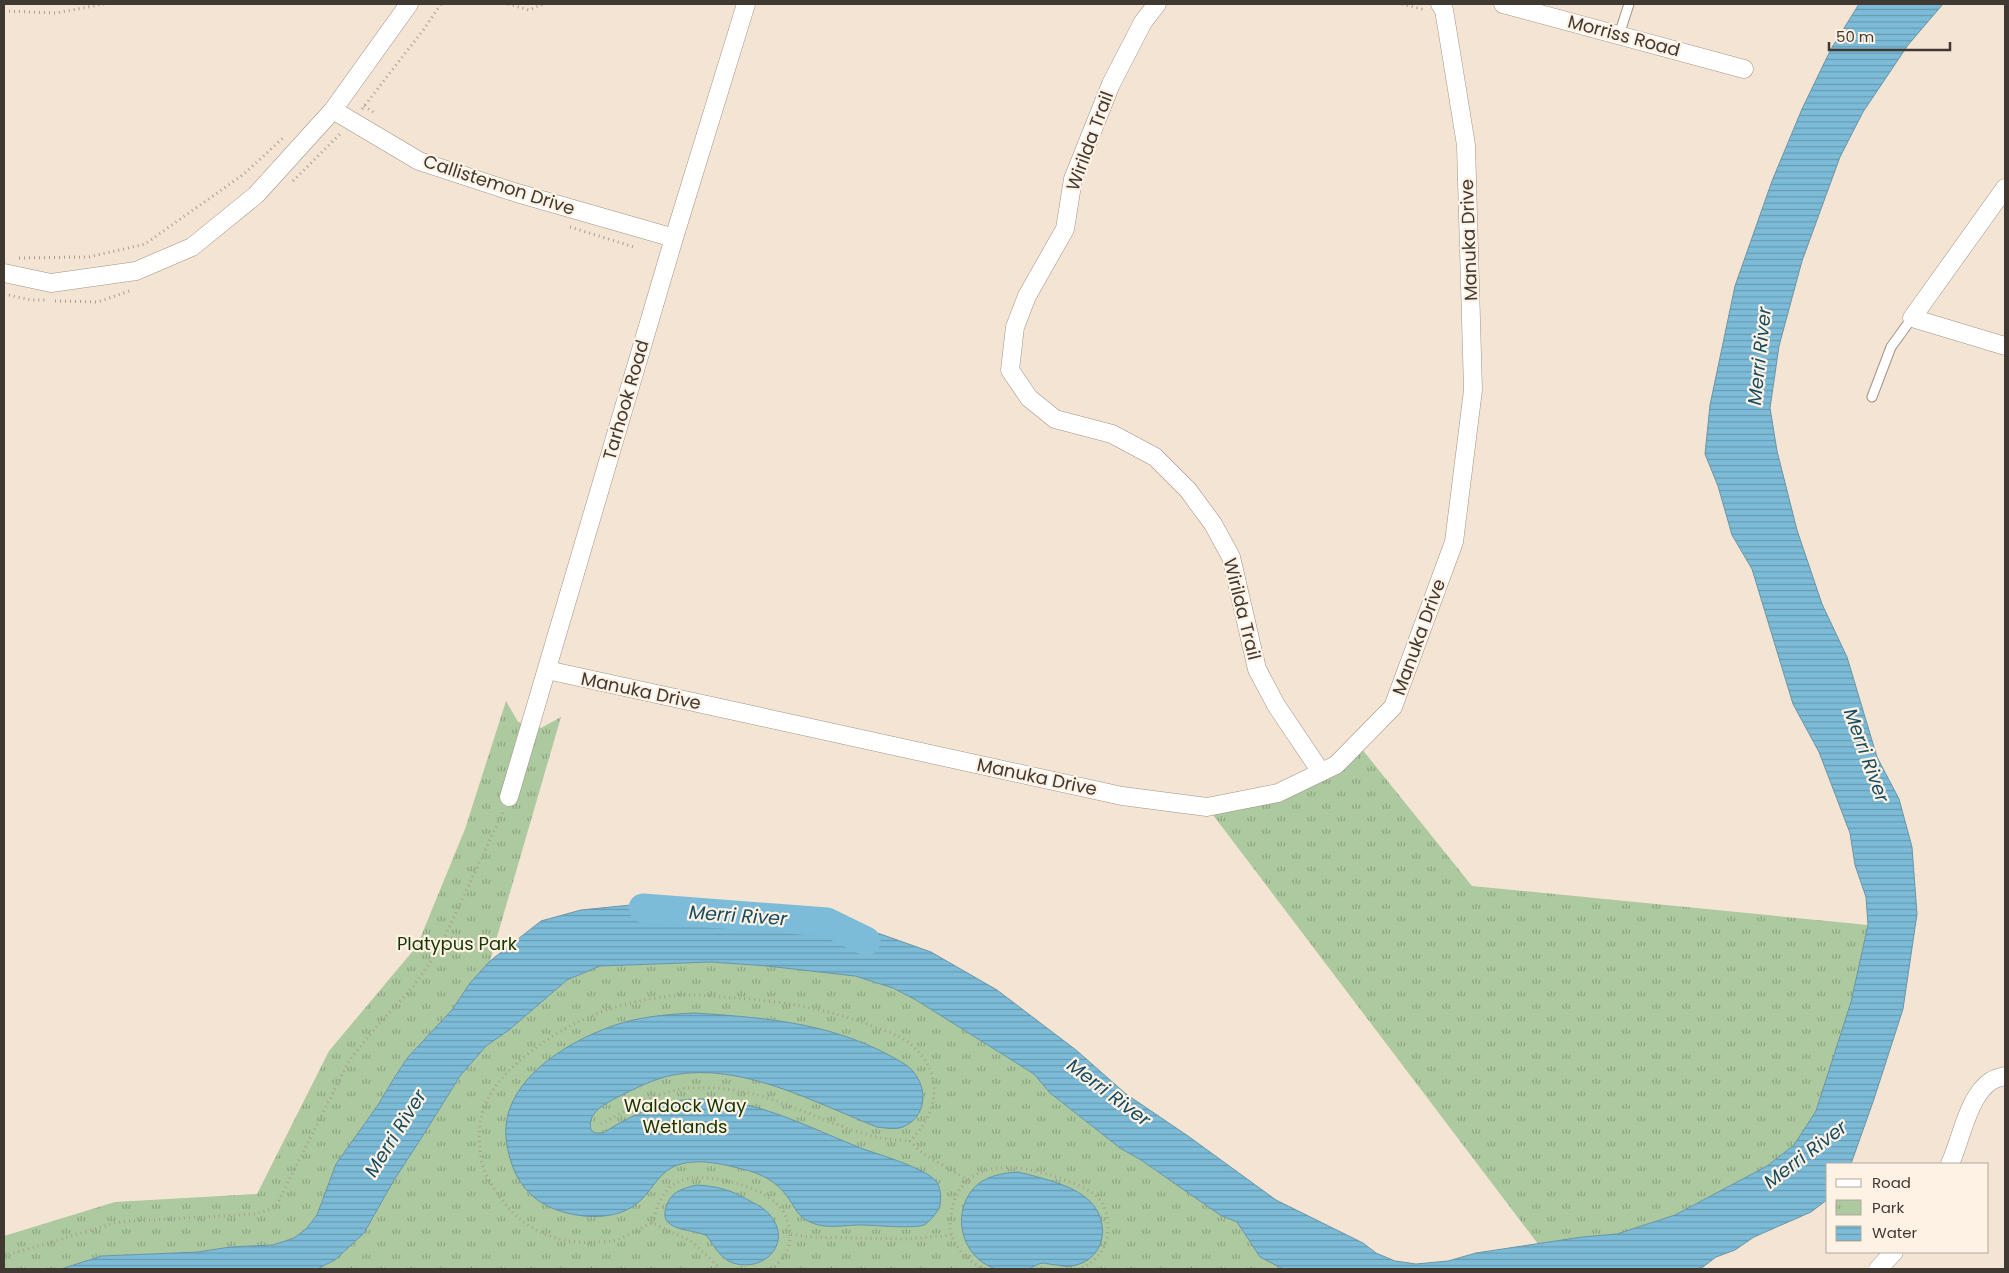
<svg xmlns="http://www.w3.org/2000/svg" width="2009" height="1273" font-family="Poppins,sans-serif">
<defs>
<pattern id="park-tufts" width="24" height="20" patternUnits="userSpaceOnUse" patternTransform="scale(1.25)"><rect width="24" height="20" fill="#acc99f"/><path d="M3 7l-1-3M5 7V3M7 7l1-3M15 17l-1-3M17 17v-4M19 17l1-3" fill="none" stroke="#8da482"/></pattern>
<pattern id="water-rules" width="6" height="5" patternUnits="userSpaceOnUse" patternTransform="scale(1.25)"><rect width="6" height="5" fill="#7dbcd8"/><path d="M0 2.5h6" fill="none" stroke="#689ab0"/></pattern>
</defs>
<rect width="100%" height="100%" fill="#f4e4d4"/>
<path fill="url(#park-tufts)" d="M 506,701 L 518,722 L 541,728 L 561,717 L 490,961 L 470,983 L 452,1010 L 408,1057 L 394,1077 L 378,1105 L 336,1164 L 317,1215 L 306,1229 L 294,1238 L 273,1245 L 230,1247 L 199,1252 L 102,1256 L 61,1269 L 4,1269 L 4,1236 L 115,1202 L 257,1194 L 329,1051 L 417,946 L 465,829 Z
M 1357,743 L 1472,886 L 1868,925 L 1851,1003 L 1816,1111 L 1794,1145 L 1767,1166 L 1675,1215 L 1617,1234 L 1538,1244 L 1207,807 L 1278,793 Z
M 711,962 L 767,966 L 855,976 L 893,988 L 916,1000 L 1034,1074 L 1050,1093 L 1120,1148 L 1141,1160 L 1220,1215 L 1237,1222 L 1260,1257 L 1283,1269 L 317,1269 L 335,1260 L 364,1233 L 394,1180 L 422,1137 L 460,1076 L 486,1046 L 509,1030 L 567,980 L 600,966 Z"/>
<path fill="url(#water-rules)" stroke="#6a95a6" d="M 1859,4 L 1943,4 L 1908,45 L 1863,112 L 1840,157 L 1802,261 L 1779,346 L 1770,408 L 1777,451 L 1797,530 L 1822,604 L 1847,657 L 1877,757 L 1899,799 L 1912,847 L 1917,914 L 1903,1009 L 1874,1099 L 1852,1161 L 1850,1164 L 1828,1164 L 1828,1199 L 1811,1212 L 1754,1237 L 1735,1250 L 1716,1257 L 1703,1267 L 1697,1269 L 1283,1269 L 1260,1257 L 1237,1222 L 1220,1215 L 1141,1160 L 1120,1148 L 1050,1093 L 1034,1074 L 916,1000 L 893,988 L 855,976 L 767,966 L 711,962 L 600,966 L 567,980 L 509,1030 L 486,1046 L 460,1076 L 422,1137 L 394,1180 L 364,1233 L 335,1260 L 317,1269 L 61,1269 L 102,1256 L 198,1252 L 230,1247 L 273,1245 L 294,1238 L 306,1229 L 317,1215 L 336,1164 L 378,1105 L 394,1078 L 408,1057 L 452,1010 L 470,983 L 490,961 L 541,921 L 581,910 L 641,904 L 692,913 L 740,911 L 813,920 L 869,930 L 931,952 L 997,990 L 1076,1050 L 1126,1094 L 1188,1136 L 1276,1200 L 1363,1243 L 1376,1253 L 1395,1261 L 1416,1264 L 1448,1261 L 1476,1253 L 1582,1237 L 1617,1234 L 1675,1215 L 1767,1166 L 1794,1145 L 1816,1111 L 1851,1002 L 1868,925 L 1866,897 L 1855,865 L 1850,833 L 1819,752 L 1793,704 L 1752,569 L 1732,535 L 1718,486 L 1705,454 L 1710,405 L 1735,286 L 1772,181 L 1802,109 L 1831,49 Z
M 695,1013 C 769,1018 837,1023 903,1063 C 927,1077 932,1114 903,1127 C 895,1130 886,1128 877,1127 C 815,1103 742,1062 673,1075 C 653,1079 634,1089 616,1098 C 603,1105 587,1113 591,1130 L 595,1133 L 603,1133 C 629,1116 668,1098 700,1099 C 759,1099 813,1130 866,1150 C 884,1156 923,1168 935,1180 C 941,1186 942,1200 939,1208 C 937,1213 929,1222 924,1225 C 912,1229 874,1225 860,1225 C 846,1225 832,1228 819,1225 C 817,1225 810,1222 808,1221 C 798,1216 795,1208 789,1199 C 778,1182 761,1173 742,1169 C 722,1164 698,1158 678,1165 C 661,1170 653,1188 641,1200 C 617,1224 569,1219 542,1203 C 521,1190 511,1169 507,1145 C 495,1081 573,1037 625,1022 C 648,1016 671,1014 695,1013 Z
M 1018,1172 C 1038,1177 1069,1184 1085,1197 C 1112,1217 1108,1260 1072,1266 C 1067,1267 1061,1266 1057,1265 C 1052,1265 1046,1263 1042,1263 C 1037,1264 1032,1268 1028,1269 C 1022,1271 999,1271 993,1268 C 962,1256 951,1215 973,1189 C 984,1176 1002,1173 1018,1172 Z
M 697,1185 C 716,1186 732,1190 748,1200 C 756,1204 764,1208 770,1215 C 793,1242 765,1273 733,1263 C 721,1259 714,1246 707,1236 C 694,1228 653,1233 668,1202 C 674,1190 685,1188 697,1185 Z"/>
<g fill="none" stroke-linecap="round" stroke-linejoin="round">
<path stroke="#7dbcd8" stroke-width="29" d="M 643,908 L 827,922 L 866,941"/>
<g stroke="#a19384" stroke-width="11">
<path id="lane" d="M 1619,35 L 1629,4
M 1872,397 L 1891,347 L 1912,318"/>
</g>
<g stroke="#a19384" stroke-width="19">
<path id="street" d="M 1157,4 L 1143,22 L 1111,84 L 1073,179 L 1065,229 L 1027,296 L 1015,327 L 1010,370 L 1029,398 L 1055,419 L 1112,434 L 1155,457 L 1188,490 L 1213,524 L 1231,557 L 1257,669 L 1276,705 L 1321,772
M 1503,4 L 1744,69
M 333,110 L 419,161 L 517,193 L 674,238
M 2005,188 L 1912,318 L 2005,346
M 4,273 L 51,283 L 136,271 L 192,247 L 256,195 L 333,110 L 409,4
M 547,670 L 1122,796 L 1207,807 L 1278,793 L 1336,765 L 1393,707 L 1454,542 L 1473,390 L 1466,145 L 1448,34 L 1444,10 L 1440,4
M 509,797 L 674,238 L 746,4
M 1950,1164 C 1961,1140 1968,1096 1991,1081 C 1994,1079 2001,1077 2005,1076
M 1878,1269 L 1894,1252"/>
</g>
<path stroke="#aa9e92" stroke-width="3" stroke-dasharray="1 4" stroke-linecap="butt" d="M 508,4 L 529,10 L 544,4
M 1402,4 L 1426,10
M 4,11 L 56,13 L 104,4
M 364,106 L 376,114
M 362,109 L 424,29 L 441,4
M 293,181 L 341,133
M 570,227 L 634,247
M 19,258 L 89,257 L 145,244 L 244,174 L 284,137
M 4,294 L 31,300 L 47,300
M 55,301 L 98,302 L 132,290
M 601,1124 C 626,1110 653,1094 681,1089 C 689,1087 697,1088 704,1088 C 765,1087 809,1118 865,1134 C 880,1139 895,1140 910,1141
M 652,1223 C 657,1207 661,1190 678,1182 C 702,1170 759,1185 778,1205 C 788,1215 793,1234 788,1248 C 786,1255 778,1263 773,1269
M 791,1234 L 807,1237 L 906,1239 L 953,1235
M 4,1256 L 118,1222 L 255,1214 L 275,1208 L 349,1061 L 376,1027 L 413,987 L 438,951 L 503,812
M 721,1269 L 691,1241 L 652,1223 C 639,1229 626,1237 613,1241 C 608,1242 601,1242 596,1242 C 559,1245 525,1231 503,1201 C 495,1190 485,1177 482,1163 C 472,1112 490,1084 529,1053 C 575,1017 625,999 683,995 C 696,994 709,996 722,997 C 774,1000 823,1007 872,1026 C 884,1030 898,1035 908,1042 C 912,1045 916,1050 920,1054 C 945,1082 934,1117 910,1141 L 922,1153 L 968,1180
M 985,1269 C 968,1263 949,1243 950,1223 C 954,1158 1012,1161 1060,1178 C 1072,1183 1091,1189 1100,1200 C 1104,1204 1106,1212 1107,1217 C 1111,1241 1102,1259 1080,1269"/>
<use href="#lane" stroke="#fff" stroke-width="9"/>
<use href="#street" stroke="#fff" stroke-width="18"/>
</g>
<g text-anchor="middle" stroke-width="4.5" stroke-linejoin="round" paint-order="stroke">
<g font-size="18" fill="#3f3932" stroke="#fef2e5">
<text transform="translate(1624 36) rotate(15)" y="6">Morriss Road</text>
<text transform="translate(1090 141) rotate(-70)" y="6">Wirilda Trail</text>
<text transform="translate(499 185) rotate(18)" y="6">Callistemon Drive</text>
<text transform="translate(1469 240) rotate(-92)" y="6">Manuka Drive</text>
<text transform="translate(626 400) rotate(-74)" y="6">Tarhook Road</text>
<text transform="translate(1242 609) rotate(76)" y="6">Wirilda Trail</text>
<text transform="translate(1419 637) rotate(-70)" y="6">Manuka Drive</text>
<text transform="translate(641 691) rotate(12)" y="6">Manuka Drive</text>
<text transform="translate(1037 777) rotate(12)" y="6">Manuka Drive</text>
</g>
<g font-size="18" fill="#163501" stroke="#fef2e5">
<text x="457" y="950">Platypus Park</text>
<text x="685" y="1112">Waldock Way<tspan x="685" dy="21">Wetlands</tspan></text>
</g>
<g font-size="19" font-style="italic" fill="#174b60" stroke="#fef2e5">
<text transform="translate(1759 356) rotate(-84)" y="7">Merri River</text>
<text transform="translate(1867 755) rotate(70)" y="7">Merri River</text>
<text transform="translate(738 915) rotate(4)" y="7">Merri River</text>
<text transform="translate(1109 1092) rotate(37)" y="7">Merri River</text>
<text transform="translate(395 1133) rotate(-58)" y="7">Merri River</text>
<text transform="translate(1805 1154) rotate(-37)" y="7">Merri River</text>
</g>
</g>
<rect width="2009" height="1273" fill="none" stroke="#3f3932" stroke-width="10"/>
<rect x="1826" y="1163" width="162" height="90" fill="#fef2e5" stroke="#b2a89d"/>
<rect x="1836" y="1179" width="25" height="8" fill="#ffffff" stroke="#b2a89d"/>
<text x="1872" y="1188" font-size="15" fill="#3f3932">Road</text>
<rect x="1836" y="1200" width="25" height="15" fill="url(#park-tufts)" stroke="#b2a89d"/>
<text x="1872" y="1213" font-size="15" fill="#3f3932">Park</text>
<rect x="1836" y="1226" width="25" height="15" fill="url(#water-rules)" stroke="#b2a89d"/>
<text x="1872" y="1238" font-size="15" fill="#3f3932">Water</text>
<path d="M1829 42v8h121v-8" fill="none" stroke="#3f3932" stroke-width="2.5"/>
<text x="1836" y="42" font-size="15" fill="#3f3932" stroke="#fef2e5" stroke-width="4" paint-order="stroke">50 m</text>
</svg>
